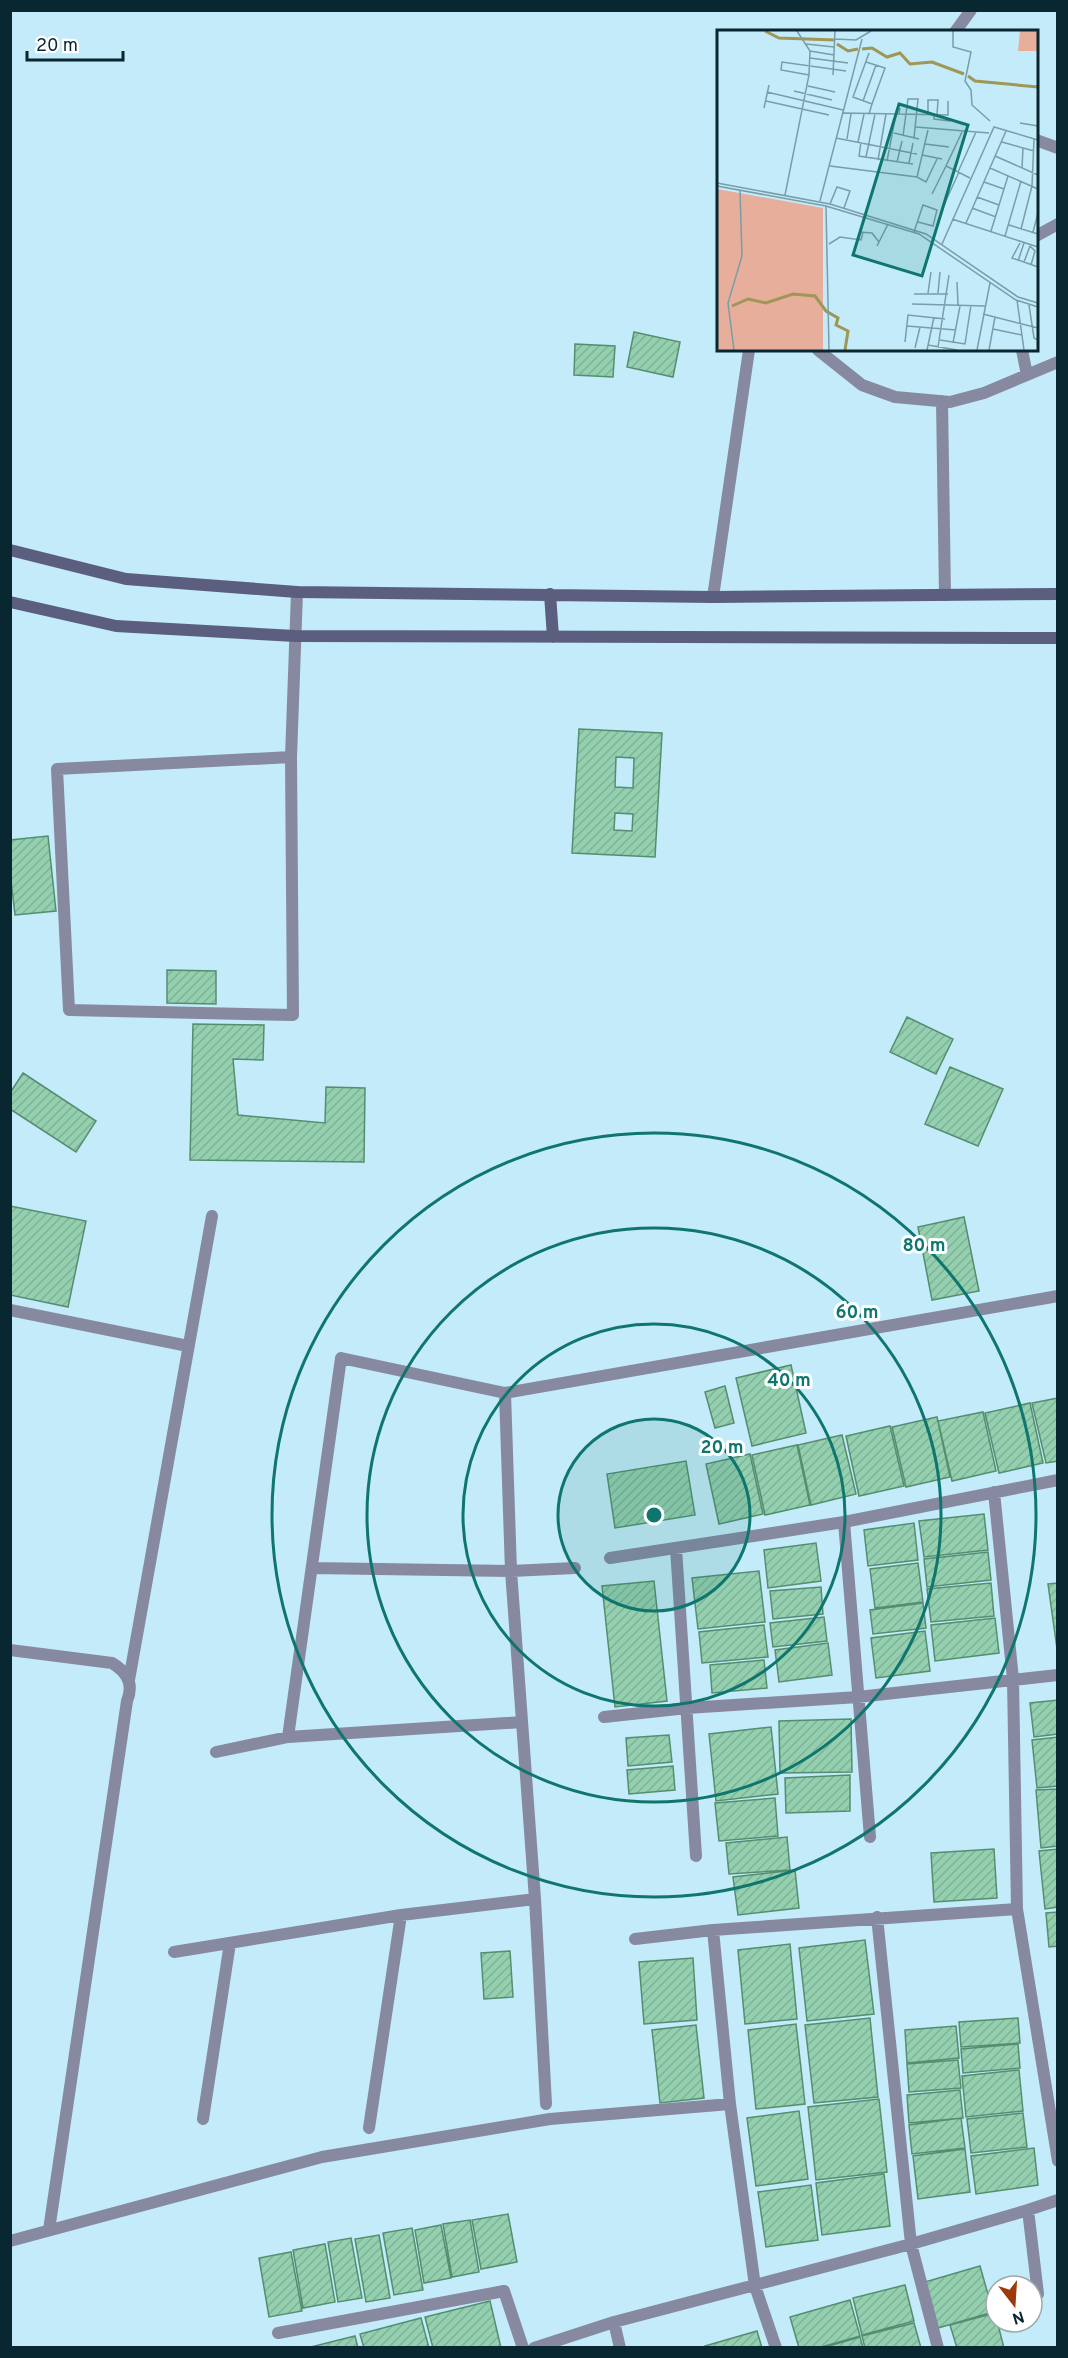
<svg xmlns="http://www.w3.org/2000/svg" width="1068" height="2358" font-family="Overpass,sans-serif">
<defs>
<pattern id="building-hatch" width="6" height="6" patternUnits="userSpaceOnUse" patternTransform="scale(1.5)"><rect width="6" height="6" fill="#94d0af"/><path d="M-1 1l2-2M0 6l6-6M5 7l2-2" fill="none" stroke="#7eb397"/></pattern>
</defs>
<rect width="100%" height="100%" fill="#c3ebf9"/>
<path fill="url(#building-hatch)" stroke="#548e70" stroke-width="1.5" fill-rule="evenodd" d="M 634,332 L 680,342 L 673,377 L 627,367 Z
M 575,344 L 615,346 L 613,377 L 574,375 Z
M 579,729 L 662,733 L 655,857 L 572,853 ZM 616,757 L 634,758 L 633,788 L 615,787 ZM 615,813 L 633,814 L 632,831 L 614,830 Z
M 48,836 L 56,911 L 15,915 L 10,872 L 10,840 Z
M 167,970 L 216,971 L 216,1004 L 167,1003 Z
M 907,1017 L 953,1039 L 936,1074 L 890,1052 Z
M 193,1024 L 264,1025 L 263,1060 L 233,1059 L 238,1115 L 325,1123 L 326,1087 L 365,1088 L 364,1162 L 190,1160 Z
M 950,1067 L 1003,1089 L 978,1146 L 925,1124 Z
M 23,1073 L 96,1121 L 76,1152 L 10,1109 L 10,1093 Z
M 10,1206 L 86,1221 L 68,1307 L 10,1295 Z
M 964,1217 L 979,1291 L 932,1300 L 918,1227 Z
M 791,1365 L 806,1433 L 752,1446 L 736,1378 Z
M 725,1386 L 734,1423 L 715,1428 L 705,1392 Z
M 1058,1398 L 1058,1461 L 1046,1463 L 1032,1403 Z
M 1030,1403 L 1043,1463 L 999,1473 L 985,1413 Z
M 983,1412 L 996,1471 L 952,1481 L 938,1421 Z
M 937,1417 L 950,1477 L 906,1487 L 892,1427 Z
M 890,1426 L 904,1486 L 859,1496 L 846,1436 Z
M 842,1435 L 856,1494 L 811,1505 L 798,1445 Z
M 797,1445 L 810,1505 L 765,1515 L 752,1455 Z
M 750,1454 L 763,1514 L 719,1524 L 706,1464 Z
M 686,1461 L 695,1515 L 615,1528 L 607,1474 Z
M 984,1514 L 988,1550 L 924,1557 L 919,1521 Z
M 914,1523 L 918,1560 L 868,1566 L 864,1530 Z
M 816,1543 L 821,1581 L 768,1588 L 764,1550 Z
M 988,1552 L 991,1580 L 927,1587 L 924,1559 Z
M 918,1563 L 923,1602 L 875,1608 L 870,1569 Z
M 759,1571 L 765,1622 L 698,1629 L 692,1578 Z
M 654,1581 L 667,1701 L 615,1707 L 602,1586 Z
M 991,1583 L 994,1616 L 931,1622 L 927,1589 Z
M 1058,1583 L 1058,1656 L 1048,1584 Z
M 821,1587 L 823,1614 L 773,1619 L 770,1591 Z
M 923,1603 L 926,1628 L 873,1634 L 870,1610 Z
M 824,1617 L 827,1641 L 773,1647 L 770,1623 Z
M 995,1618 L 999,1653 L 935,1661 L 931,1625 Z
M 764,1625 L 768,1657 L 702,1663 L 699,1632 Z
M 925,1631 L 930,1671 L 876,1678 L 871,1638 Z
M 828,1643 L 832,1675 L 779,1682 L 775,1650 Z
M 764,1660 L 767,1688 L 712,1693 L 710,1665 Z
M 1058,1700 L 1058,1734 L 1034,1737 L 1030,1703 Z
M 851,1719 L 852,1772 L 780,1773 L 779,1721 Z
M 771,1727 L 778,1794 L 716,1801 L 709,1734 Z
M 669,1735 L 672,1762 L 628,1766 L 626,1738 Z
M 1058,1737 L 1058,1786 L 1037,1788 L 1032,1740 Z
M 673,1766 L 675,1790 L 629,1794 L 627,1770 Z
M 850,1775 L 850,1811 L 786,1813 L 785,1778 Z
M 1058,1789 L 1058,1846 L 1041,1848 L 1036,1790 Z
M 775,1798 L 778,1836 L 719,1841 L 715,1803 Z
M 787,1837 L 790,1870 L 729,1874 L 726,1843 Z
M 994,1849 L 997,1898 L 934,1902 L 931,1853 Z
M 1058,1849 L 1058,1907 L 1045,1909 L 1039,1851 Z
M 795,1870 L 799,1908 L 738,1915 L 733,1877 Z
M 1058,1912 L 1058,1946 L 1049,1947 L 1046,1913 Z
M 865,1940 L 874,2014 L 807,2021 L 799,1948 Z
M 790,1944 L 797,2019 L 745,2024 L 738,1950 Z
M 510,1951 L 513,1997 L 484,1999 L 481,1953 Z
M 693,1958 L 697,2020 L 644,2024 L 639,1962 Z
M 870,2018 L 878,2097 L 814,2103 L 805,2025 Z
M 1018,2018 L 1020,2043 L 961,2047 L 959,2022 Z
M 796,2024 L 805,2104 L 756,2109 L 748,2030 Z
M 696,2025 L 704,2098 L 660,2103 L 652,2030 Z
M 956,2026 L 959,2058 L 907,2063 L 905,2030 Z
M 1018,2044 L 1020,2068 L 963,2073 L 961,2049 Z
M 958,2060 L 961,2088 L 909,2092 L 907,2064 Z
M 1019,2070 L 1023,2111 L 966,2117 L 962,2076 Z
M 960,2090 L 963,2118 L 909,2123 L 907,2095 Z
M 879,2099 L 887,2172 L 816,2180 L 808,2107 Z
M 799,2111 L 808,2179 L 756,2186 L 747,2118 Z
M 1023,2113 L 1027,2147 L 971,2153 L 967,2119 Z
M 961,2118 L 965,2148 L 912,2154 L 909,2125 Z
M 1034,2148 L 1038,2185 L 976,2194 L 971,2156 Z
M 965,2149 L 970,2192 L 918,2199 L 913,2156 Z
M 884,2174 L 890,2226 L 822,2235 L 816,2183 Z
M 811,2185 L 818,2240 L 766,2247 L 758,2192 Z
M 508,2214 L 517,2262 L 481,2269 L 472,2220 Z
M 470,2220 L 479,2272 L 452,2277 L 443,2224 Z
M 441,2225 L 451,2278 L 424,2283 L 415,2230 Z
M 412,2228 L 423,2290 L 394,2295 L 383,2233 Z
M 379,2235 L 390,2298 L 366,2302 L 355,2239 Z
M 351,2238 L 362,2298 L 338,2302 L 328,2242 Z
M 325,2244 L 335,2302 L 303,2308 L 293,2250 Z
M 291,2252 L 302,2311 L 269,2317 L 259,2258 Z
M 980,2266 L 993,2312 L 938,2328 L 925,2282 Z
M 905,2285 L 914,2321 L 862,2335 L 853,2298 Z
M 850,2300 L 860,2336 L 818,2348 L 799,2348 L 790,2317 Z
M 490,2301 L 501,2348 L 433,2348 L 425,2317 Z
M 995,2313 L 1004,2348 L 957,2348 L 950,2325 Z
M 421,2318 L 429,2348 L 364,2348 L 360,2334 Z
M 914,2323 L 921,2348 L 865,2348 L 862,2336 Z
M 757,2331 L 762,2348 L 706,2348 L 705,2346 Z
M 355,2336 L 358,2348 L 307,2348 Z
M 860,2337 L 863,2348 L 822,2348 Z"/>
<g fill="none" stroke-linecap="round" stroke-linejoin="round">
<path stroke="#8689a0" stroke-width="12" d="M 955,32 L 971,10
M 1036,140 L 1058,148"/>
<path stroke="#8689a0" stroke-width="12" d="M 1036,236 L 1058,224
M 818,350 L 862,385 L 895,397 L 950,402 L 984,393 L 1058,362
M 1022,350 L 1027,375
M 942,401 L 945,595
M 713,597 L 749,350
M 291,757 L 57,769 L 69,1010 L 293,1015 L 291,757 L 297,592
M 10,1310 L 188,1346
M 505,1393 L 511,1571 L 535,1899 L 546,2104
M 994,1492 L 1013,1679 L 1017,1909 L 1058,2161
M 844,1522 L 870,1837
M 676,1548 L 696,1856
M 610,1558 L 844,1522 L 1058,1480
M 312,1568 L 511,1571 L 575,1568
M 10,1650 L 112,1663 C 127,1672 134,1684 127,1701 L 49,2230
M 129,1680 L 212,1216
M 604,1717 L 687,1708 L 858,1697 L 1058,1675
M 288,1737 L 341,1358 L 505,1393 L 1058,1296
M 216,1752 L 288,1737 L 522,1722
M 877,1917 L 911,2244 L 938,2348
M 713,1930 L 730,2104 L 755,2286 L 776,2348
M 635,1939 L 713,1930 L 1017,1909
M 174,1952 L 401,1915 L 535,1899
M 203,2119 L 230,1943
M 369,2128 L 401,1915
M 1028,2210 L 1058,2200
M 10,2241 L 322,2157 L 550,2119 L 730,2104
M 614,2322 L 620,2348
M 278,2333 L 504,2291 L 523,2348
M 534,2348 L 614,2322 L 911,2244 L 1028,2210 L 1038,2294"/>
<path stroke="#5b5e7f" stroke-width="12" d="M 10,550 L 126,579 L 297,592 L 713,597 L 1058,594
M 550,594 L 553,637
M 10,602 L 116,626 L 295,636 L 1058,638"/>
</g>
<circle cx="654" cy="1515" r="96" fill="#0f766e" fill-opacity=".12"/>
<g fill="none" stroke="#0f766e" stroke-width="3">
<circle cx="654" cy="1515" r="96"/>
<circle cx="654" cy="1515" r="191"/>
<circle cx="654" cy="1515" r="287"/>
<circle cx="654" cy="1515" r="382"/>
</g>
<g transform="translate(717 30)">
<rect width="321" height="321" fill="#c3ebf9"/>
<path d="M 0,159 L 106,178 L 106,320 L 0,320 Z" fill="#e6ae9b"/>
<path d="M 303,1 L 321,1 L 321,21 L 301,21 Z" fill="#e6ae9b"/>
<path fill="none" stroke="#a09656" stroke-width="3" d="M 48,1 L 62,8 L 118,10M 120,14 L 131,21 L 141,19M 145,19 L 155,18 L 170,27 L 183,23 L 193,34 L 215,32 L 247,44M 251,46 L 258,51 L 321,57M 15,276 L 31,269 L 49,273 L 76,264 L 98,266 L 109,281 L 121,288 L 119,295 L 131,301 L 128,320"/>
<path fill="none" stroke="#799da9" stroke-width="1.5" d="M 236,1 L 236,17 L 254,22 L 248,51 L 254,60 L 255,75 L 273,91M 118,9 L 139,10 L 154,1M 89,14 L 117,17M 93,21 L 117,25M 152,23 L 136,67 L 155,74 L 152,84M 93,28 L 131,33M 149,32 L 168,38 L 155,74M 92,45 L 64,40 L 65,32 L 129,41M 116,45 L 118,1M 91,56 L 118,62M 77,61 L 115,70M 50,62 L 126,80M 49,71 L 112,85M 146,71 L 159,35M 47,78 L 52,55M 183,78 L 182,84 L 231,85 L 231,71M 125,83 L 182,84M 211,85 L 211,70 L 221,70 L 220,85M 217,85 L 217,89 L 233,91M 303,93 L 321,96M 199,97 L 272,103M 245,102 L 229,136 L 253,148M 177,103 L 202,109M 186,106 L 191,69 L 201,69 L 197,108M 119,108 L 200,124M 130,109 L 134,84M 141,112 L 147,84M 144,112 L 142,126 L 196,134M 285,112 L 317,121M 208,114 L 232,117M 205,125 L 225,129M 278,126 L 321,145M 149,127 L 158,84M 161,130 L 169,84M 170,131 L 179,84M 180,132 L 185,111M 192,133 L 196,113M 113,136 L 200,147 L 209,152 L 220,129M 273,138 L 321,159M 305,138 L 306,118M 241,142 L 259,102M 200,147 L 211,100M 267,152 L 287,159M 0,153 L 113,174 L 209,204 L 301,267 L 321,273M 0,156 L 109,176 L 202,204 L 299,270 L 321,277M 215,164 L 229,136M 68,165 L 92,45 L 93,21 L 80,1M 260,167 L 282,175M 103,171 L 145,9M 113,174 L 120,157 L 133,161 L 127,178M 227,175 L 242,142M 109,177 L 112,320M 255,178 L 279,187M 235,189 L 321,217M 249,193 L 289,101M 292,195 L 321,204M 304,199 L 315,156 L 317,109M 274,201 L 291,146M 142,202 L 155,203 L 162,212M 197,202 L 206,175 L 220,180 L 216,196 L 201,192M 316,202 L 321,183M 288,206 L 304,151M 303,213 L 295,228 L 307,232M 112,214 L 123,207 L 144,210 L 146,202M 225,214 L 277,97 L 321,110M 160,216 L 171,194M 313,216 L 318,221 L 314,235M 313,216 L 307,232 L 321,237M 301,231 L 307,213M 240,252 L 241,275M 211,263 L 214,242M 221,263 L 223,242M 197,264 L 231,264M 300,270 L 307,320M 195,274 L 269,276M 312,275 L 317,308 L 321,310M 266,284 L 321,298M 190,296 L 239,300M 276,299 L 305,305M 223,310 L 248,314 L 254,275M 188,312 L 191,285 L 228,289M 236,313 L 243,276M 211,315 L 240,320M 221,317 L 232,245M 198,318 L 203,297M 17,320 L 11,273 L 25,226 L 23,161M 210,320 L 217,287M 260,320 L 273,253M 272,320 L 278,287"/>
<path fill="#0f766e" fill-opacity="0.15" stroke="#0f766e" stroke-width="3" d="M 182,74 L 251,95 L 205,246 L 136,225 Z"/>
<rect width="321" height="321" fill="none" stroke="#092730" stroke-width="3"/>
</g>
<circle cx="654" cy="1515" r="9" fill="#0f766e" stroke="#fff" stroke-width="3"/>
<g font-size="18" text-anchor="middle" font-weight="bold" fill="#0f766e" stroke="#fff" stroke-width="6" stroke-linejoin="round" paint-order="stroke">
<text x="924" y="1251">80 m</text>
<text x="857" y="1318">60 m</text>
<text x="789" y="1386">40 m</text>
<text x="722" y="1453">20 m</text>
</g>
<rect width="1068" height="2358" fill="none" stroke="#092730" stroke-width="24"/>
<g transform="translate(1014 2304) rotate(163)"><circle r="28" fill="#ffffff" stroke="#9da9ac" stroke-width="1.5"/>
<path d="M0-4.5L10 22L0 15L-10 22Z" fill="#9e390b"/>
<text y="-9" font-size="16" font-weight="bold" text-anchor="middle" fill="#092730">N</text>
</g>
<path d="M27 51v9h96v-9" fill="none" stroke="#092730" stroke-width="3"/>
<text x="36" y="51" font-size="18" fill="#092730" stroke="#ffffff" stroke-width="4.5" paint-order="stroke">20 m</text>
</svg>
